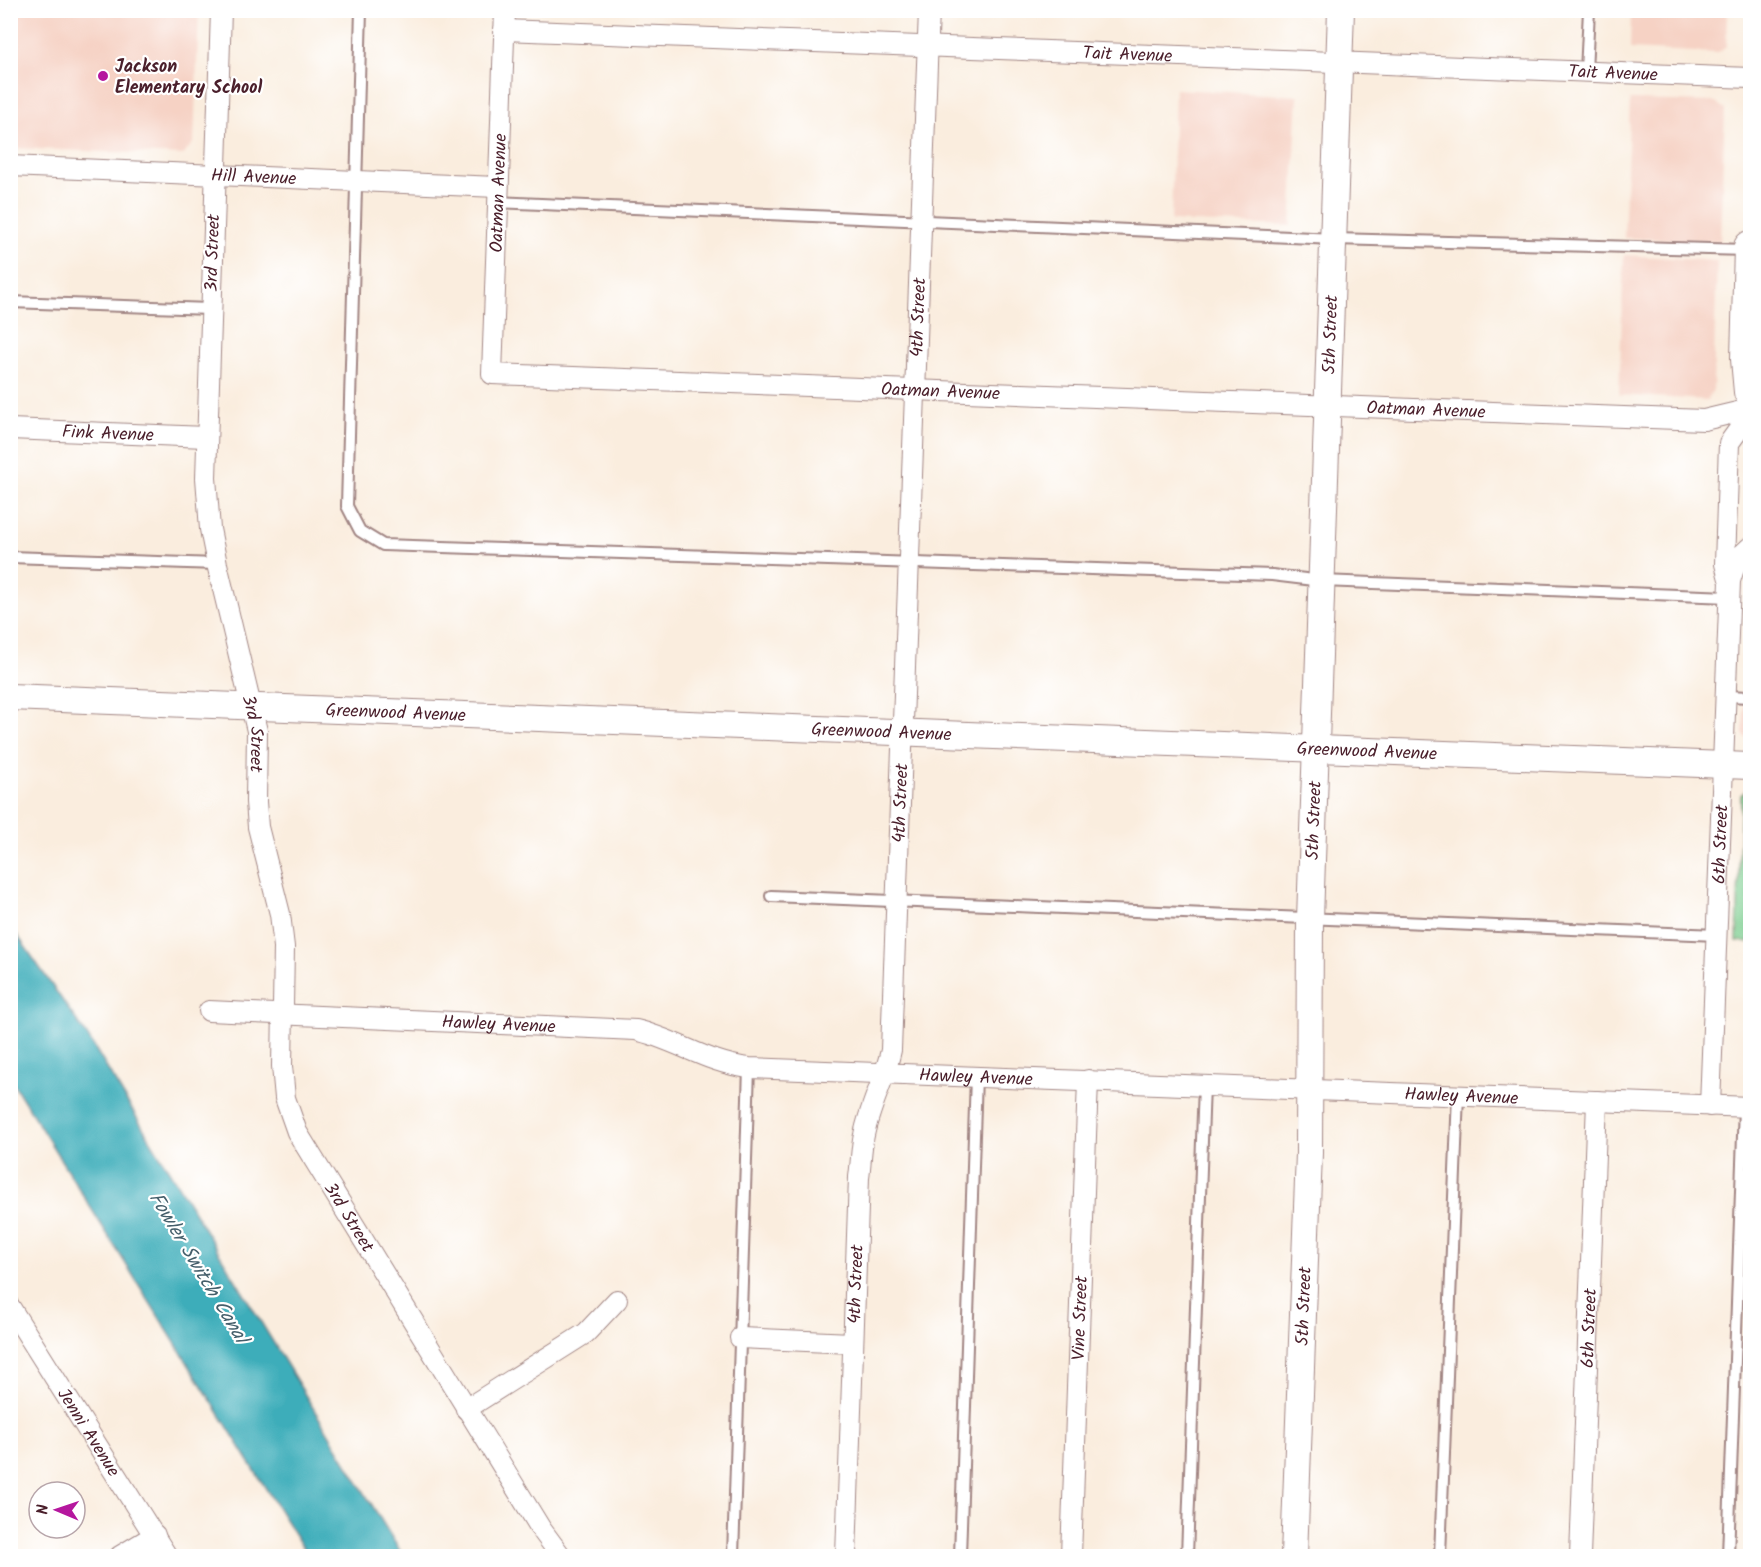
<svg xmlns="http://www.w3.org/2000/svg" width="1761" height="1567" font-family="Kalam,sans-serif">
<rect width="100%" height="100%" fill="#fff"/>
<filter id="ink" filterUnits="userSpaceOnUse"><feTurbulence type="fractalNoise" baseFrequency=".0167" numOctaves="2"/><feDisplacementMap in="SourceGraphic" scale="12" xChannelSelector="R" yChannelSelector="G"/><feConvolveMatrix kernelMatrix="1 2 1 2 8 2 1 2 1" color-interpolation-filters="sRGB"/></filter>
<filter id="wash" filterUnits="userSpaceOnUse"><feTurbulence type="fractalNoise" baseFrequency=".008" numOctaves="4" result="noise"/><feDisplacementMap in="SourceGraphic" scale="24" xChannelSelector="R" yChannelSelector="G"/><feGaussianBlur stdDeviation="1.35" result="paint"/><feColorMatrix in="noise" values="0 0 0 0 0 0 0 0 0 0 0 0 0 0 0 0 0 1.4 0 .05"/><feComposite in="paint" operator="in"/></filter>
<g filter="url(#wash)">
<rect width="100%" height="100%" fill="#faedde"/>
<path fill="#f6d2c4" d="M 11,10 L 199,11 L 194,142 L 183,155 L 11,148 Z
M 1631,11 L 1727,11 L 1726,47 L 1717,53 L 1630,49 Z
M 1175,89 L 1298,96 L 1291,226 L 1171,221 Z
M 1630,100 L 1716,102 L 1725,110 L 1720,241 L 1624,238 Z
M 1624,255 L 1717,261 L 1713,390 L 1707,400 L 1619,395 Z
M 1750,568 L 1750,742 L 1743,734 Z"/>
<path fill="#7ccd8e" stroke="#63765c" stroke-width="1.5" d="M 1750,787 L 1750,942 L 1737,941 L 1741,795 Z"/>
<path fill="#3eadba" stroke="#446672" stroke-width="1.5" d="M 10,925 L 88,1037 L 403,1556 L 308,1556 L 11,1080 Z"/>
</g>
<g filter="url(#ink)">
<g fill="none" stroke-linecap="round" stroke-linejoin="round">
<g stroke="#a28684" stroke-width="14">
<path id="service" d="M 361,10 L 347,506 L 360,531 L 383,545 L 1272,575 L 1322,581 L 1729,597
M 1586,72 L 1589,10
M 497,202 L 1334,239 L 1747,250
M 10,302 L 210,309
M 10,557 L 217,564
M 1727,696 L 1750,697
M 771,896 C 1086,907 1401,923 1717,935
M 733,1556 L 749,1068
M 960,1556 L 976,1076
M 1187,1556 L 1204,1085
M 1440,1556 L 1458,1094
M 1728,1556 L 1744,1107"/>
</g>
<g stroke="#a28684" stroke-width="22">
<g id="minor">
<path id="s1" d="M 221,10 L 206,478 L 210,529 L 217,564 L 257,731 L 256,802 L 258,827 L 280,914 L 284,947 L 282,1066 L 285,1098 L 297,1132 L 541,1529 L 561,1556"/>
<path id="s2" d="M 505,10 L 492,374 L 1704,420 L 1750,409"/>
<path id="s3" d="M 504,30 L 1750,78"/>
<path id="s4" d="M 10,166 L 497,187"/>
<path id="s5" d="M 10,429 L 206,437"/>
<path d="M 1729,579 L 1725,564 L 1729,443 L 1750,414"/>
<path id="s6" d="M 209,1011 L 636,1030 C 677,1040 707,1063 749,1068 L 1750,1107"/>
<path id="s7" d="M 1710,1106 L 1730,581 L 1737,559 L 1750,547"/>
<path id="s8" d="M 10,1307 L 167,1556"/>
<path d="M 740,1338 L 852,1343"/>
<path d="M 466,1409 L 586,1333 L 617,1300"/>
<path d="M 120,1556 L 155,1535"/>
<path id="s9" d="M 846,1556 L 859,1177 C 861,1163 861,1148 864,1135 C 870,1105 885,1079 891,1050 L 929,10"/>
<path id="s10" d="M 1071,1556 L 1088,1080"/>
<path id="s11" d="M 1580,1556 L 1597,1101"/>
</g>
</g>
<g stroke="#a28684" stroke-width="28">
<g id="tertiary">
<path id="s12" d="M 10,697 L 1750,766"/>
<path id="s13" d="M 1294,1556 L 1309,1153 L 1310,919 L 1341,10"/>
</g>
</g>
<g stroke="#a28684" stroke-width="34">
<path id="primary" d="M 1750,247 L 1747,359 L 1750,392"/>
</g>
<use href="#service" stroke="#fff" stroke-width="10"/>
<use href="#minor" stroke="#fff" stroke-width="20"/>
<use href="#tertiary" stroke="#fff" stroke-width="26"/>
<use href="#primary" stroke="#fff" stroke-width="32"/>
</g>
</g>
<circle fill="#b5179e" stroke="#fff" stroke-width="2" cx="103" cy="76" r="6"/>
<g text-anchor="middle" stroke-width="4.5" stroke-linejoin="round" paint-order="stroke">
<g font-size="18" fill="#4a1f2b" stroke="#fff">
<text dy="6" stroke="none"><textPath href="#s3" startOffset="624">Tait Avenue</textPath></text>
<text dy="6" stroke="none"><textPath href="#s3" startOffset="1110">Tait Avenue</textPath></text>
<text dy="6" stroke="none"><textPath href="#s4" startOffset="244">Hill Avenue</textPath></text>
<text transform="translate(498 193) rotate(-88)" y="6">Oatman Avenue</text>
<text transform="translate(212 253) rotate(-88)" y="6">3rd Street</text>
<text dy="6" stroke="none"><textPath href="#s9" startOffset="1244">4th Street</textPath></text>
<text dy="6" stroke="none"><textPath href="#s13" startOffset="1222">5th Street</textPath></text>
<text dy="6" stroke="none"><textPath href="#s2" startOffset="813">Oatman Avenue</textPath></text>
<text dy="6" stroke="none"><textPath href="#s2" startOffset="1299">Oatman Avenue</textPath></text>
<text dy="6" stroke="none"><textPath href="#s5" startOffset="98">Fink Avenue</textPath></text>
<text dy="6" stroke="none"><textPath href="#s12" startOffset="386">Greenwood Avenue</textPath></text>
<text dy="6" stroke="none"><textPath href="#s12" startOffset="872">Greenwood Avenue</textPath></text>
<text dy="6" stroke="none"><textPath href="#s1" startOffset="729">3rd Street</textPath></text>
<text dy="6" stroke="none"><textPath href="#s12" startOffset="1358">Greenwood Avenue</textPath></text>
<text dy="6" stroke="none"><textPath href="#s9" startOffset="758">4th Street</textPath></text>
<text dy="6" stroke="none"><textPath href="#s13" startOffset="736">5th Street</textPath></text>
<text dy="6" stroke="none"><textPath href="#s7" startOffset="262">6th Street</textPath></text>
<text dy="6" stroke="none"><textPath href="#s6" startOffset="290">Hawley Avenue</textPath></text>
<text dy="6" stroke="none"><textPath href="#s6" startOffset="774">Hawley Avenue</textPath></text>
<text dy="6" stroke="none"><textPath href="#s6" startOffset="1260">Hawley Avenue</textPath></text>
<text dy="6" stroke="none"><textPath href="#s1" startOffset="1233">3rd Street</textPath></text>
<text dy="6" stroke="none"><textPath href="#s9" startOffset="272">4th Street</textPath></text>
<text dy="6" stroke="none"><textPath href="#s13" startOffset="250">5th Street</textPath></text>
<text dy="6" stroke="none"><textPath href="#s10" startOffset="238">Vine Street</textPath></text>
<text dy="6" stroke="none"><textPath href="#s11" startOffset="228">6th Street</textPath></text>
<text dy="6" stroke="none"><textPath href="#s8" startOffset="148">Jenni Avenue</textPath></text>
</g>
<g font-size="18" font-weight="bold" fill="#4a1f2b" stroke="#fff" text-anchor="start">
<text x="115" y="72">Jackson<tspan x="115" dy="21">Elementary School</tspan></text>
</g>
<g font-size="20" font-style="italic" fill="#455f6b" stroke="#fff">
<text transform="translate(199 1267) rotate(59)" y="7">Fowler Switch Canal</text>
</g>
</g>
<rect width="1761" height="1567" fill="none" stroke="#fff" stroke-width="36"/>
<g transform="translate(57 1510) rotate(272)"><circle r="28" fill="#ffffff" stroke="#b7a5aa" stroke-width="1.5"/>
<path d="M0-4.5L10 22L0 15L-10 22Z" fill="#b5179e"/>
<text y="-9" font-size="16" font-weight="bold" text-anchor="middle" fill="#4a1f2b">N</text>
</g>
</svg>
